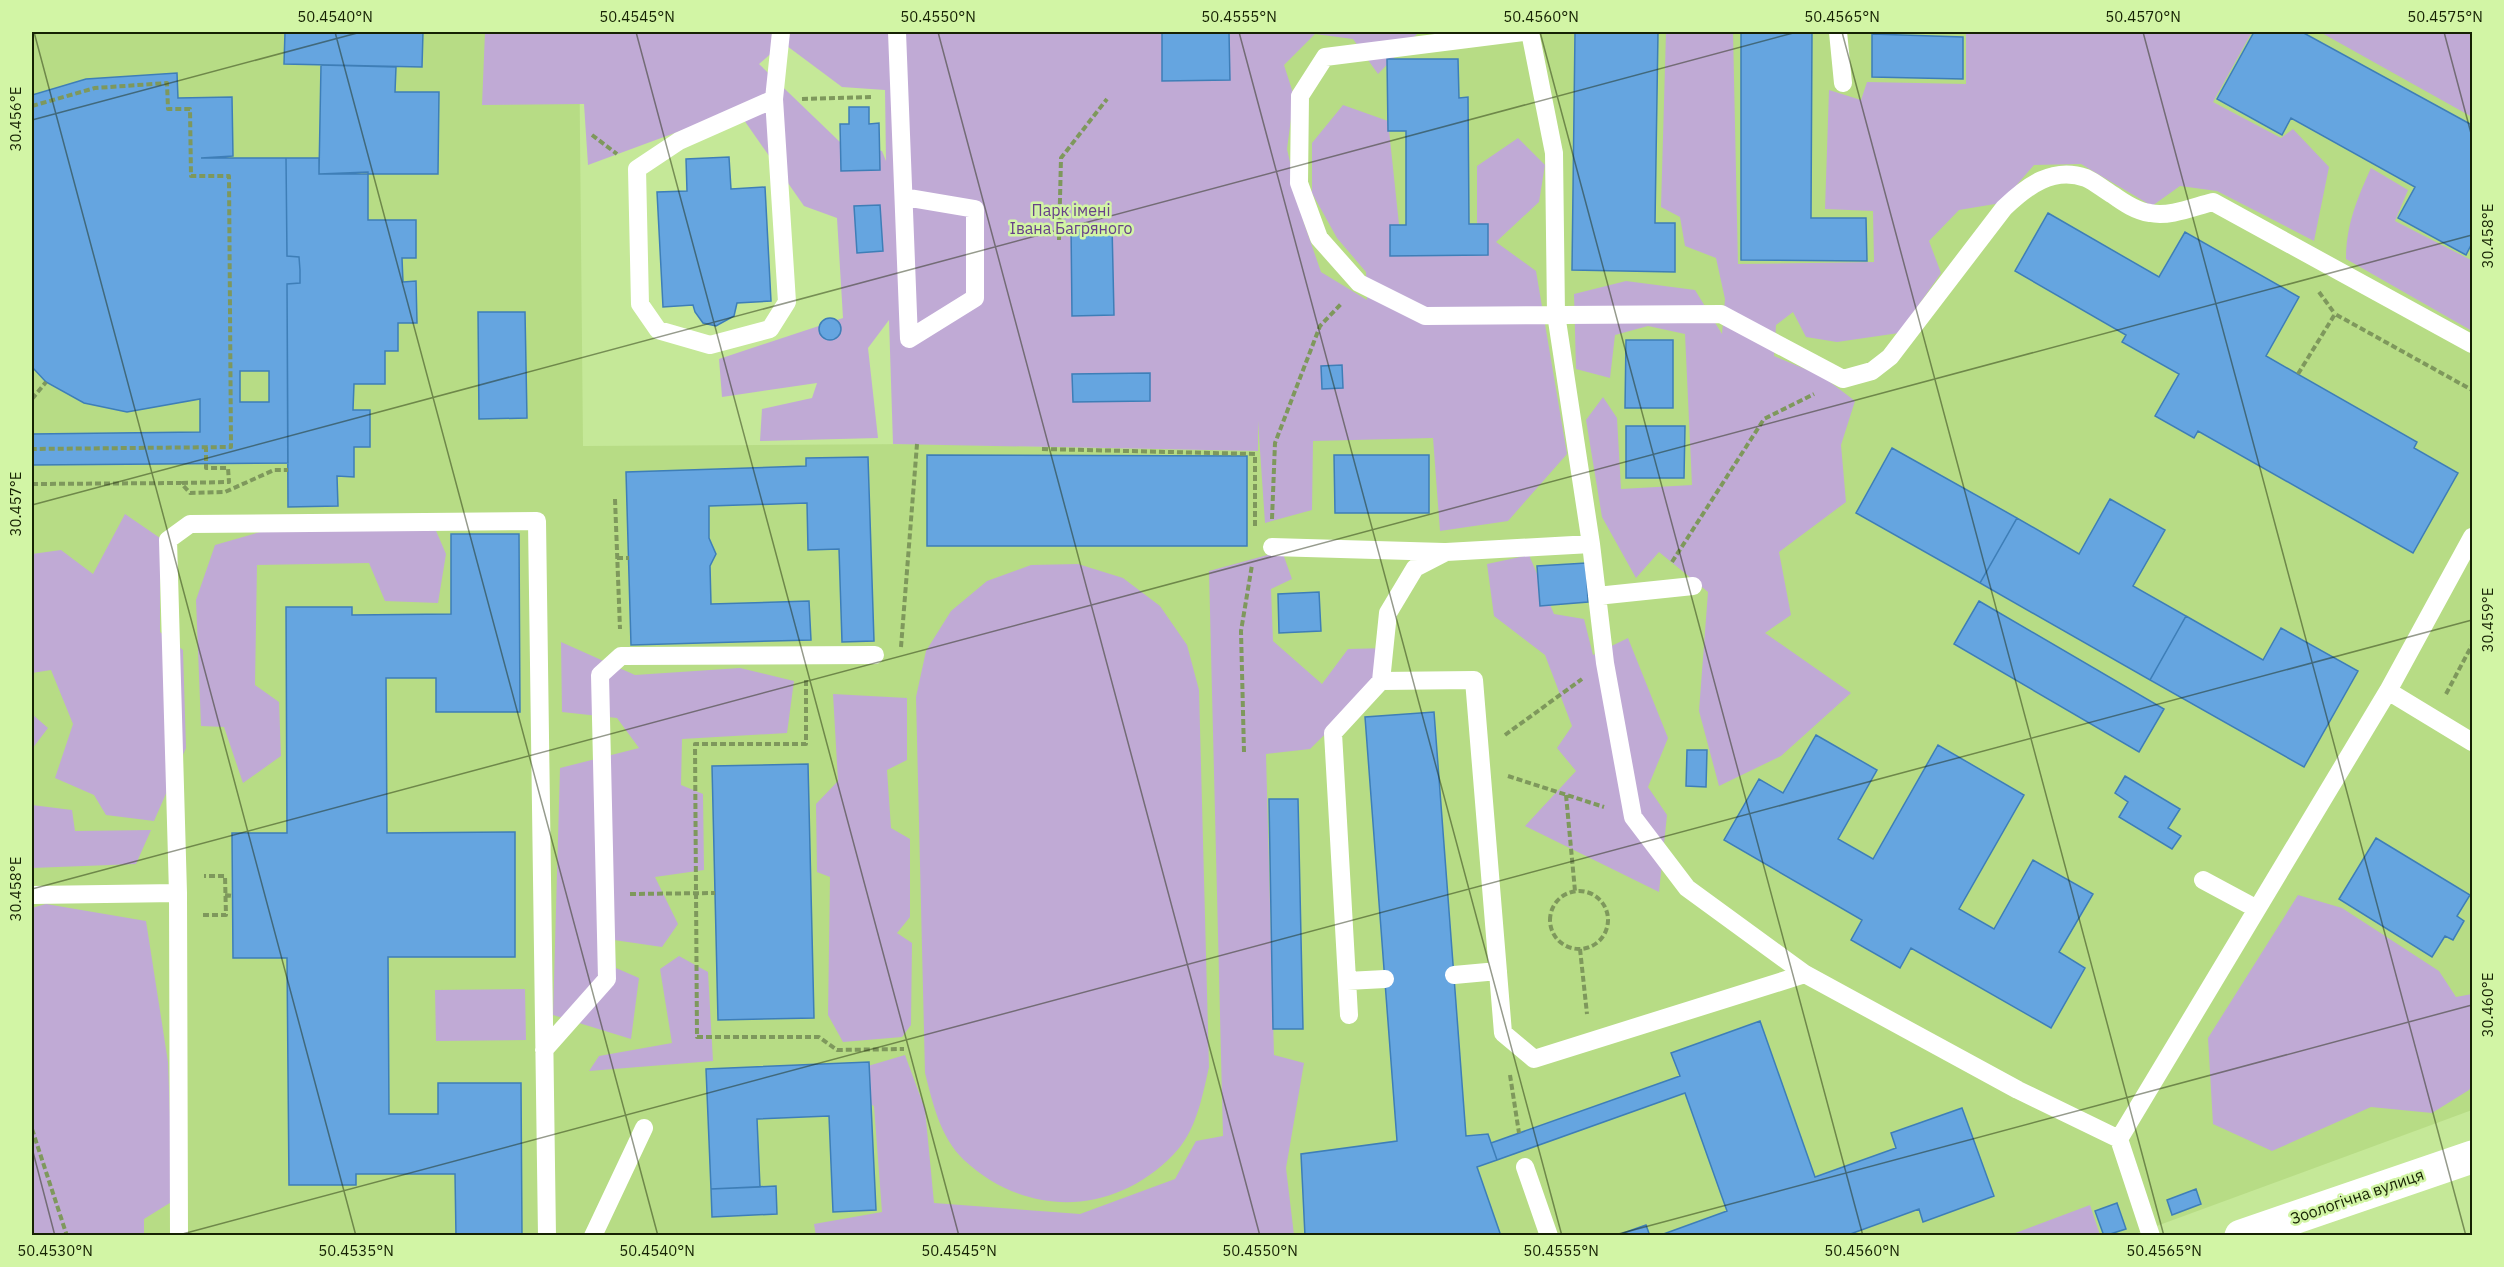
<svg xmlns="http://www.w3.org/2000/svg" width="2504" height="1267" font-family="'IBM Plex Sans',sans-serif">
<rect width="100%" height="100%" fill="#c5e898"/>
<path fill="#b7dc85" d="M 32,32 L 579,32 L 583,446 L 917,444 L 1258,451 L 1249,32 L 2472,32 L 2472,1110 L 2132,1235 L 32,1235 Z"/>
<path fill="#c0aad5" fill-rule="evenodd" d="M 485,32 L 1419,32 L 1378,74 L 1353,39 L 1315,34 L 1284,65 L 1294,96 L 1287,149 L 1304,223 L 1321,272 L 1367,300 L 1366,272 L 1337,238 L 1312,193 L 1312,143 L 1343,105 L 1388,121 L 1401,243 L 1477,239 L 1477,166 L 1518,138 L 1545,165 L 1539,202 L 1496,242 L 1536,271 L 1567,454 L 1508,521 L 1440,531 L 1433,438 L 1313,441 L 1312,510 L 1265,523 L 1258,421 L 1258,451 L 893,444 L 889,320 L 868,348 L 878,438 L 760,441 L 762,409 L 812,398 L 817,383 L 722,397 L 719,359 L 843,318 L 837,218 L 804,206 L 737,110 L 588,165 L 584,104 L 482,105 ZM 783,43 L 842,87 L 885,90 L 886,161 L 882,151 L 841,143 L 759,64 Z
M 1666,32 L 1733,32 L 1738,264 L 1874,262 L 1873,211 L 1825,209 L 1829,90 L 1861,100 L 1867,82 L 1966,84 L 1966,32 L 1960,32 L 2252,32 L 2213,102 L 2281,138 L 2293,129 L 2329,167 L 2314,241 L 2217,191 L 2180,186 L 2152,206 L 2081,164 L 2034,165 L 2001,203 L 1959,210 L 1929,241 L 1941,273 L 1899,333 L 1837,342 L 1806,337 L 1793,312 L 1776,325 L 1774,356 L 1822,376 L 1855,401 L 1841,445 L 1846,502 L 1779,552 L 1791,615 L 1765,633 L 1851,693 L 1781,756 L 1719,786 L 1699,711 L 1708,592 L 1659,552 L 1636,578 L 1602,517 L 1586,420 L 1603,397 L 1617,418 L 1621,489 L 1692,485 L 1685,334 L 1648,326 L 1615,335 L 1610,378 L 1576,369 L 1574,294 L 1626,281 L 1695,290 L 1722,334 L 1725,299 L 1716,258 L 1685,246 L 1680,217 L 1661,207 Z
M 2320,32 L 2472,32 L 2472,117 Z
M 2371,168 L 2408,190 L 2395,221 L 2471,260 L 2472,258 L 2472,331 L 2346,259 C 2346,225 2357,199 2371,168 Z
M 125,514 L 160,538 L 160,632 L 183,650 L 186,748 L 154,821 L 106,815 L 94,795 L 55,778 L 73,724 L 51,670 L 32,673 L 32,554 L 61,550 L 93,574 Z
M 434,526 L 446,554 L 438,603 L 385,601 L 369,563 L 257,565 L 255,685 L 279,702 L 281,756 L 243,783 L 224,727 L 201,726 L 196,600 L 215,545 L 267,530 Z
M 1282,551 L 1292,579 L 1271,589 L 1273,641 L 1322,684 L 1348,649 L 1387,648 L 1376,684 L 1310,749 L 1266,754 L 1274,1055 L 1304,1063 L 1286,1168 L 1294,1235 L 816,1236 L 814,1224 L 882,1212 L 874,1106 L 824,1079 L 905,1055 L 925,1109 L 934,1203 L 1080,1214 L 1175,1179 L 1196,1141 L 1223,1136 L 1209,571 Z
M 1529,555 L 1554,614 L 1584,619 L 1593,655 L 1628,638 L 1668,738 L 1648,787 L 1667,815 L 1659,892 L 1525,826 L 1576,771 L 1557,748 L 1572,726 L 1545,655 L 1494,616 L 1487,564 Z
M 1078,564 L 1123,578 L 1160,606 L 1187,645 L 1199,690 L 1209,1067 C 1202,1098 1196,1132 1173,1155 C 1114,1216 1026,1218 964,1160 C 940,1137 933,1104 925,1073 L 916,697 L 926,651 L 951,611 L 987,581 L 1031,565 Z
M 561,642 L 635,675 L 740,668 L 794,681 L 787,733 L 682,739 L 681,785 L 703,794 L 704,870 L 655,877 L 678,924 L 662,947 L 614,940 L 616,968 L 639,978 L 631,1039 L 553,1015 L 560,768 L 639,748 L 617,718 L 562,712 Z
M 833,694 L 907,698 L 907,760 L 887,770 L 891,828 L 910,839 L 910,917 L 897,933 L 912,943 L 911,1025 L 902,1037 L 843,1042 L 828,1015 L 830,877 L 817,872 L 816,804 L 838,781 Z
M 32,714 L 48,728 L 32,749 Z
M 32,805 L 72,810 L 75,831 L 151,830 L 136,864 L 32,868 Z
M 2298,895 L 2342,908 L 2439,971 L 2456,997 L 2472,994 L 2472,1085 L 2469,1090 L 2432,1113 L 2371,1107 L 2272,1151 L 2213,1124 L 2208,1038 Z
M 46,904 L 146,921 L 168,1062 L 173,1201 L 144,1219 L 144,1235 L 32,1236 L 32,908 Z
M 679,956 L 708,972 L 713,1061 L 589,1071 L 599,1056 L 672,1043 L 660,969 Z
M 525,989 L 526,1040 L 436,1041 L 435,990 Z
M 2090,1205 L 2100,1235 L 2010,1235 Z"/>
<path fill="#65a5e0" stroke="#3e7eb7" stroke-width="1.5" fill-rule="evenodd" d="M 285,32 L 423,32 L 422,67 L 284,64 Z
M 1162,32 L 1229,32 L 1230,80 L 1162,81 Z
M 1575,32 L 1658,32 L 1655,223 L 1675,223 L 1675,272 L 1572,270 Z
M 1741,32 L 1812,32 L 1811,218 L 1866,218 L 1867,261 L 1741,260 Z
M 2254,32 L 2302,32 L 2472,125 L 2472,243 L 2466,255 L 2398,218 L 2415,187 L 2291,118 L 2282,135 L 2217,99 Z
M 1872,34 L 1963,37 L 1963,79 L 1872,77 Z
M 1387,59 L 1458,59 L 1459,98 L 1468,97 L 1469,224 L 1488,224 L 1488,255 L 1390,256 L 1390,225 L 1406,225 L 1406,131 L 1388,131 Z
M 321,65 L 396,67 L 395,92 L 439,92 L 438,174 L 319,174 Z
M 177,73 L 178,98 L 232,97 L 233,156 L 201,158 L 286,158 L 287,256 L 299,257 L 300,270 L 300,283 L 287,284 L 288,463 L 32,465 L 32,434 L 200,432 L 200,399 L 127,412 L 84,403 L 46,382 L 32,367 L 32,95 L 86,79 ZM 240,371 L 269,371 L 269,402 L 240,402 Z
M 849,107 L 869,107 L 869,124 L 879,123 L 880,170 L 841,171 L 840,124 L 849,124 Z
M 729,157 L 731,189 L 765,187 L 771,301 L 737,303 L 734,316 L 716,326 L 703,323 L 695,312 L 693,305 L 663,307 L 657,192 L 687,191 L 686,159 Z
M 286,158 L 319,158 L 319,174 L 368,172 L 368,220 L 416,220 L 416,258 L 402,258 L 403,282 L 416,281 L 417,323 L 398,323 L 398,351 L 385,351 L 385,384 L 354,384 L 353,410 L 370,410 L 370,447 L 354,447 L 354,477 L 337,476 L 338,506 L 288,507 L 287,284 L 300,283 L 300,270 L 299,257 L 287,256 Z
M 880,205 L 883,251 L 857,253 L 854,206 Z
M 2048,213 L 2159,277 L 2185,232 L 2299,297 L 2266,356 L 2417,442 L 2414,448 L 2458,473 L 2413,553 L 2198,431 L 2194,438 L 2155,416 L 2179,374 L 2122,342 L 2126,335 L 2015,271 Z
M 1071,225 L 1112,225 L 1114,315 L 1072,316 Z
M 478,312 L 525,312 L 527,418 L 479,419 Z
M819 329a11 11 0 1 1 22 0a11 11 0 1 1-22 0Z
M 1626,340 L 1673,340 L 1673,408 L 1625,408 Z
M 1342,365 L 1343,388 L 1322,389 L 1321,366 Z
M 1150,373 L 1150,401 L 1073,402 L 1072,374 Z
M 1626,426 L 1685,426 L 1684,478 L 1626,478 Z
M 1892,448 L 2017,518 L 1980,583 L 1856,513 Z
M 927,455 L 1247,456 L 1247,546 L 927,546 Z
M 1334,455 L 1429,455 L 1429,513 L 1335,513 Z
M 868,457 L 874,641 L 842,642 L 839,549 L 808,550 L 807,503 L 709,506 L 709,538 L 716,554 L 710,566 L 711,604 L 809,601 L 811,640 L 631,645 L 626,472 L 806,466 L 806,458 Z
M 2110,499 L 2165,530 L 2133,586 L 2186,616 L 2150,680 L 1980,583 L 2017,518 L 2079,554 Z
M 451,534 L 519,534 L 520,712 L 436,712 L 436,678 L 386,678 L 387,833 L 515,832 L 515,957 L 388,957 L 389,1114 L 438,1114 L 438,1083 L 521,1083 L 522,1236 L 456,1236 L 455,1174 L 356,1174 L 356,1185 L 289,1185 L 287,958 L 233,958 L 232,833 L 287,833 L 286,607 L 352,607 L 352,615 L 451,614 Z
M 1586,563 L 1588,602 L 1540,606 L 1537,566 Z
M 1319,592 L 1321,631 L 1279,633 L 1278,594 Z
M 1979,601 L 2164,709 L 2139,752 L 1954,644 Z
M 2186,616 L 2263,660 L 2281,628 L 2358,671 L 2304,767 L 2150,680 Z
M 1434,712 L 1466,1136 L 1488,1134 L 1497,1160 L 1477,1167 L 1501,1236 L 1305,1236 L 1301,1154 L 1397,1141 L 1365,717 Z
M 1816,735 L 1877,770 L 1838,839 L 1873,859 L 1938,745 L 2024,795 L 1959,909 L 1994,929 L 2033,860 L 2093,894 L 2059,952 L 2085,968 L 2051,1028 L 1911,948 L 1900,968 L 1851,940 L 1862,920 L 1724,840 L 1759,779 L 1783,793 Z
M 1687,750 L 1707,750 L 1706,787 L 1686,786 Z
M 808,764 L 814,1018 L 718,1020 L 712,766 Z
M 2125,776 L 2180,809 L 2168,828 L 2181,836 L 2172,849 L 2119,817 L 2128,802 L 2115,793 Z
M 1269,799 L 1298,799 L 1303,1029 L 1273,1029 Z
M 2376,838 L 2470,895 L 2457,916 L 2464,921 L 2453,940 L 2445,936 L 2432,957 L 2339,899 Z
M 1760,1021 L 1815,1177 L 1896,1148 L 1891,1133 L 1962,1108 L 1994,1196 L 1923,1222 L 1919,1209 L 1845,1236 L 1658,1236 L 1727,1211 L 1685,1093 L 1497,1160 L 1491,1143 L 1680,1076 L 1671,1053 Z
M 869,1062 L 876,1210 L 833,1212 L 829,1116 L 757,1119 L 760,1187 L 711,1189 L 706,1069 Z
M 776,1186 L 777,1214 L 712,1217 L 711,1189 Z
M 2196,1189 L 2201,1204 L 2172,1215 L 2167,1200 Z
M 2117,1203 L 2126,1229 L 2104,1236 L 2095,1211 Z
M 1646,1225 L 1650,1236 L 1615,1236 Z"/>
<g fill="none" stroke-linecap="round" stroke-linejoin="round">
<path stroke="#7e985c" stroke-width="4" stroke-dasharray="6 3" stroke-linecap="butt" d="M 802,99 L 872,97
M 32,106 L 95,88 L 167,83 L 168,109 L 190,109 L 191,176 L 229,176 L 231,447 L 32,449
M 592,135 L 617,154
M 1059,240 L 1061,158 L 1107,99
M 2319,292 L 2335,314
M 2298,374 L 2335,314 L 2472,390
M 32,399 L 46,382
M 1042,449 L 1255,454 L 1255,528
M 182,483 L 229,482 L 228,468 L 206,468 L 206,447
M 32,484 L 181,483 L 190,493 L 225,492 L 274,470 L 288,470
M 615,499 L 620,629
M 1272,519 L 1275,443 L 1320,326 L 1341,304
M 617,558 L 629,558
M 1672,562 L 1764,419 L 1814,394
M 901,647 L 917,444
M 806,680 L 806,744 L 695,744 L 697,1037 L 819,1037 L 837,1050 L 904,1049
M 2446,694 L 2472,645
M 1505,735 L 1582,679
M 1244,752 L 1241,631 L 1252,565
M 1508,776 L 1604,807
M 1566,795 L 1575,891
M1550 920a29 29 0 1 1 58 0a29 29 0 1 1-58 0Z
M 630,894 L 715,893
M 225,895 L 232,896
M 203,915 L 226,915 L 225,876 L 204,876
M 1580,949 L 1587,1014
M 1510,1075 L 1519,1133
M 32,1129 L 67,1236"/>
<path stroke="#fff" stroke-width="18" d="M 897,32 L 909,339 L 975,298 L 975,209 L 904,197
M 1523,32 L 1325,57 L 1300,96 L 1299,183 L 1319,238 L 1359,283 L 1425,316 L 1721,314 L 1843,379 L 1872,371 L 1890,357 L 2004,208 C 2027,186 2053,166 2086,178 C 2095,182 2104,190 2113,195 C 2124,203 2136,211 2150,213 C 2170,217 2193,207 2213,202 L 2472,344
M 1530,32 L 1554,153 L 1556,314 L 1591,544 L 1605,663 L 1633,817 L 1687,888 L 1805,974 L 2018,1090 L 2119,1139 L 2151,1236
M 1838,32 L 1843,83
M 774,99 L 679,141 L 637,169 L 640,304 L 658,330 L 710,345 L 770,329 L 787,302 L 774,99 L 781,32
M 1272,547 L 1444,552
M 1597,596 L 1693,586
M 1381,681 L 1388,613 L 1415,568 L 1446,552 L 1591,544
M 2388,691 L 2472,742
M 2203,880 L 2257,909
M 32,895 L 178,893
M 1454,975 L 1498,971
M 1347,981 L 1385,979
M 1349,1015 L 1333,733 L 1381,681 L 1474,680 L 1503,1033 L 1534,1059 L 1805,974
M 544,1050 L 607,979 L 600,675 L 621,656 L 875,655
M 2119,1139 L 2388,691 L 2472,537
M 1525,1167 L 1549,1236
M 179,1236 L 178,893 L 168,540 L 190,524 L 537,521 L 547,1236
M 593,1236 L 644,1128"/>
<path stroke="#fff" stroke-width="33" d="M 2241,1236 L 2472,1157"/>
</g>
<path fill="none" stroke="#162203" stroke-width="1.5" stroke-opacity="0.45" d="M 34,32 L 356,1236M 335,32 L 658,1236M 636,32 L 959,1236M 938,32 L 1260,1236M 1239,32 L 1562,1236M 1540,32 L 1863,1236M 1842,32 L 2164,1236M 2143,32 L 2466,1236M 2444,32 L 2472,137M 32,120 L 361,32M 32,505 L 1797,32M 32,889 L 2472,235M 32,1148 L 55,1236M 175,1236 L 2472,620M 1611,1236 L 2472,1005"/>
<g text-anchor="middle" stroke-width="5" stroke-linejoin="round" paint-order="stroke">
<g font-size="16" fill="#674188" stroke="#d2f5a5">
<text x="1071" y="216">Парк імені<tspan x="1071" dy="18">Івана Багряного</tspan></text>
</g>
<g font-size="16" fill="#162203" stroke="#d2f5a5">
<text transform="translate(2357 1196) rotate(-19)" y="6">Зоологічна вулиця</text>
</g>
</g>
<rect width="2504" height="1267" fill="none" stroke="#d2f5a5" stroke-width="66"/>
<rect x="33" y="33" width="2438" height="1201" fill="none" stroke="#162203" stroke-width="2"/>
<g font-size="15" text-anchor="middle" fill="#162203">
<text x="335" y="22">50.4540°N</text>
<text x="637" y="22">50.4545°N</text>
<text x="938" y="22">50.4550°N</text>
<text x="1239" y="22">50.4555°N</text>
<text x="1541" y="22">50.4560°N</text>
<text x="1842" y="22">50.4565°N</text>
<text x="2143" y="22">50.4570°N</text>
<text x="2445" y="22">50.4575°N</text>
<text transform="translate(16 119) rotate(-90)" y="5">30.456°E</text>
<text transform="translate(2488 236) rotate(-90)" y="5">30.458°E</text>
<text transform="translate(16 504) rotate(-90)" y="5">30.457°E</text>
<text transform="translate(2488 620) rotate(-90)" y="5">30.459°E</text>
<text transform="translate(16 889) rotate(-90)" y="5">30.458°E</text>
<text transform="translate(2488 1005) rotate(-90)" y="5">30.460°E</text>
<text x="55" y="1256">50.4530°N</text>
<text x="356" y="1256">50.4535°N</text>
<text x="657" y="1256">50.4540°N</text>
<text x="959" y="1256">50.4545°N</text>
<text x="1260" y="1256">50.4550°N</text>
<text x="1561" y="1256">50.4555°N</text>
<text x="1862" y="1256">50.4560°N</text>
<text x="2164" y="1256">50.4565°N</text>
</g>
</svg>
